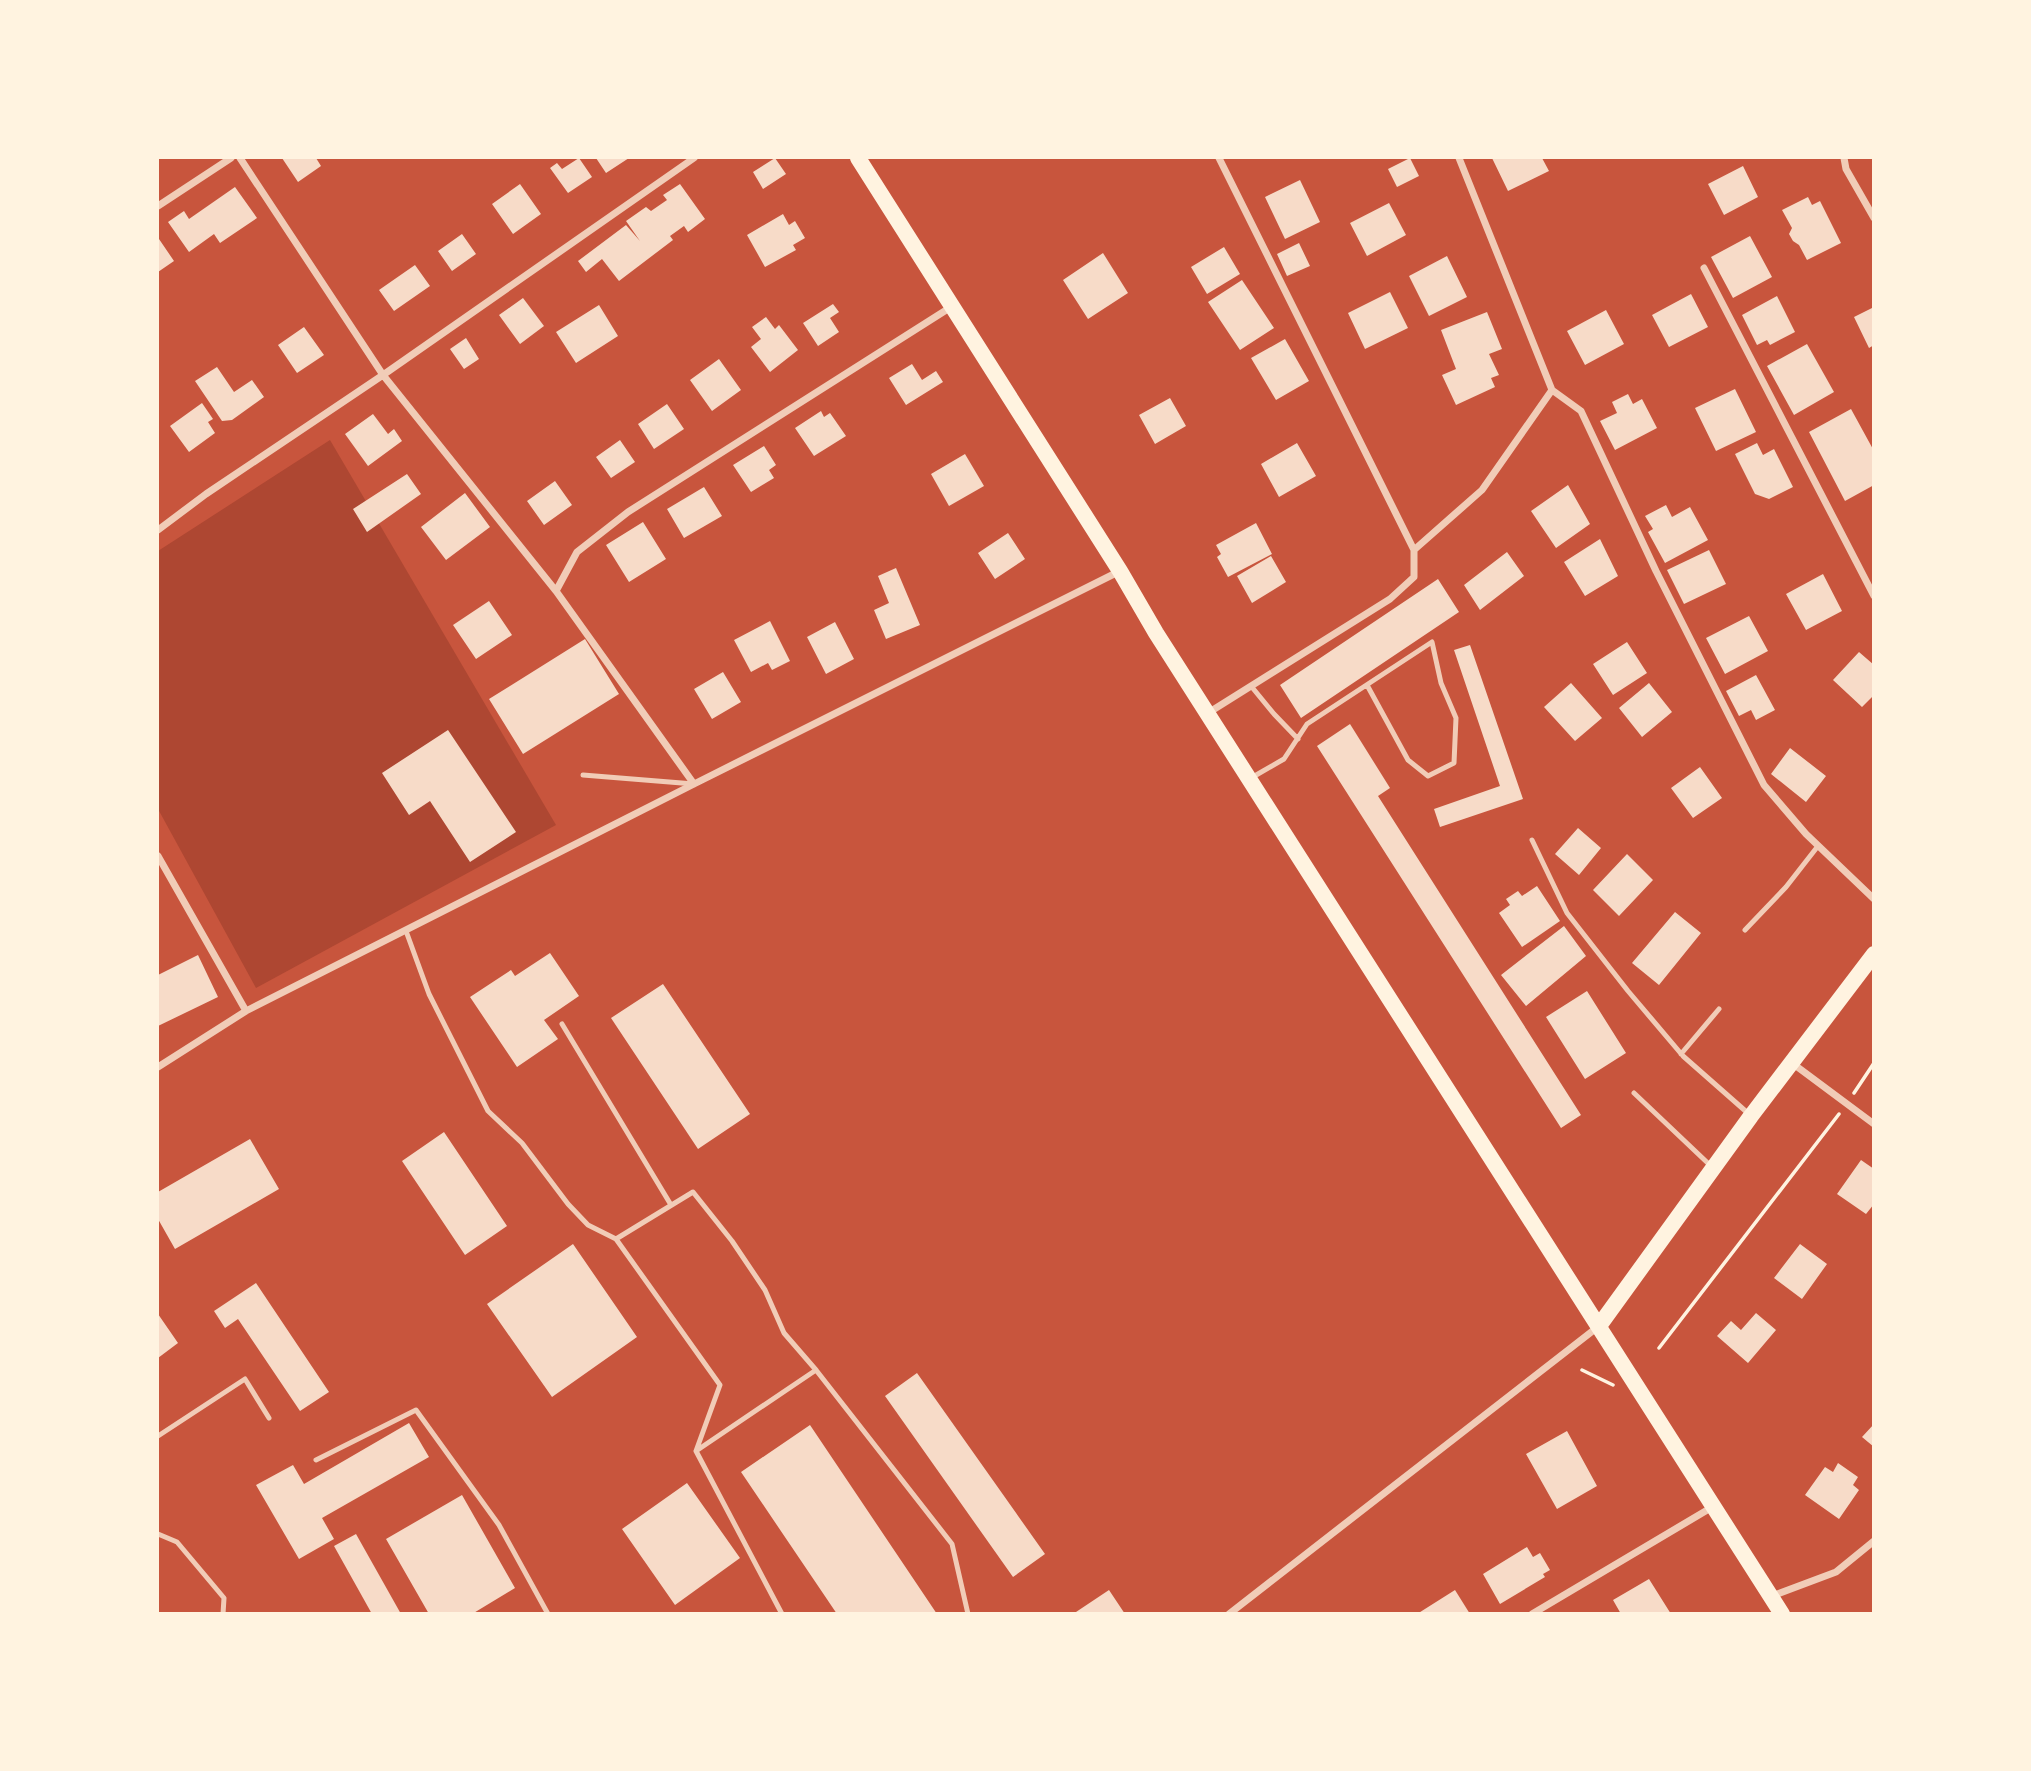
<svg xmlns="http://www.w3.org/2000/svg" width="2031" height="1771" font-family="Mulish,sans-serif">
<rect width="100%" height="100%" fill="#c8553d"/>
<path fill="#ae4732" d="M 330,440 L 556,825 L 256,988 L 158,809 L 158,551 Z"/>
<path fill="#f7dbc8" d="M 282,158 L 316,158 L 321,166 L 298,182 Z
M 579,158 L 592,177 L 568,193 L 550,168 L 557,163 L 562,169 Z
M 596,158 L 629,158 L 606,173 Z
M 775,158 L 786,174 L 763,189 L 753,172 Z
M 1410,158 L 1419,176 L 1397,187 L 1388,169 Z
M 1492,158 L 1542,158 L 1549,171 L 1508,191 Z
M 1743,166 L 1758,197 L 1724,215 L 1708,184 Z
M 1300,180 L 1320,222 L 1285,239 L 1265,197 Z
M 520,184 L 541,214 L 513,234 L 492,204 Z
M 680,184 L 705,219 L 688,232 L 684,226 L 670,236 L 673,240 L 619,281 L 602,259 L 586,272 L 578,261 L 626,225 L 640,241 L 626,221 L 646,207 L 651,211 L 667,200 L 663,195 Z
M 235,187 L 257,218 L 220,243 L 214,234 L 189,252 L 168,222 L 184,211 L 189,219 Z
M 1808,197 L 1812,205 L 1820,201 L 1841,243 L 1807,260 L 1799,245 L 1793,241 L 1789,234 L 1792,228 L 1782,210 Z
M 1389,203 L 1406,235 L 1367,256 L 1350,223 Z
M 783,214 L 789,225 L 795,221 L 805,238 L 793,245 L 796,250 L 765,267 L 747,235 Z
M 462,234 L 476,254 L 452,271 L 438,251 Z
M 1750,236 L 1772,277 L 1733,298 L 1711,257 Z
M 159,239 L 174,261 L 158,272 L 158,240 Z
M 1299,243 L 1310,266 L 1287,276 L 1277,254 Z
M 1224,247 L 1240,274 L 1207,294 L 1191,267 Z
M 1103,253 L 1128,293 L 1088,319 L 1063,280 Z
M 1447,256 L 1467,297 L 1429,316 L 1409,276 Z
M 415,265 L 430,286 L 394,311 L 379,290 Z
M 1242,280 L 1274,328 L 1240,350 L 1208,302 Z
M 1390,292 L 1408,328 L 1365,349 L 1348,313 Z
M 1691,294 L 1708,327 L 1669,347 L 1652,315 Z
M 1777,296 L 1795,332 L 1770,345 L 1767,340 L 1757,345 L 1742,315 Z
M 523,298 L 544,326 L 520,344 L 499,315 Z
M 833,304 L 839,312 L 830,318 L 839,332 L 818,346 L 803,323 Z
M 599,305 L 618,336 L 576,363 L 556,332 Z
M 1874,307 L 1874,345 L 1869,348 L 1854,317 Z
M 1606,310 L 1624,344 L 1585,365 L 1567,331 Z
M 1487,312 L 1502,349 L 1489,354 L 1499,375 L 1491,378 L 1495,387 L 1456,405 L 1442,375 L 1456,369 L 1441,330 Z
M 766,317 L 775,329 L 779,325 L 798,350 L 770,372 L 751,347 L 761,339 L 752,327 Z
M 304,327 L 324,355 L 297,373 L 278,345 Z
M 466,338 L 479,359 L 464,369 L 450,349 Z
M 1285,339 L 1309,381 L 1276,400 L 1251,358 Z
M 1807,344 L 1834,392 L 1794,415 L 1767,366 Z
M 719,359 L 741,390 L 712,411 L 690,380 Z
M 912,364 L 922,380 L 936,371 L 943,382 L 906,405 L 889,378 Z
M 217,367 L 234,392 L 252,380 L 264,397 L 232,420 L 222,421 L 195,381 Z
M 1735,389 L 1756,432 L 1716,451 L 1695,408 Z
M 1628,394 L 1633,404 L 1642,399 L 1657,428 L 1615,450 L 1600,421 L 1617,413 L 1612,402 Z
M 1170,398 L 1186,426 L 1155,444 L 1139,415 Z
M 202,403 L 213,419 L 208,422 L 215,433 L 189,452 L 170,426 Z
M 667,404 L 684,429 L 654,449 L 638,424 Z
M 1851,409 L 1874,451 L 1874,485 L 1845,501 L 1809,432 Z
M 821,411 L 824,417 L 830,413 L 846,436 L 814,456 L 795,428 Z
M 373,414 L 388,434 L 394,429 L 402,441 L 368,466 L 345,434 Z
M 620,440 L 635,462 L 611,478 L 596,457 Z
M 1297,443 L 1316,476 L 1279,497 L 1261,464 Z
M 1757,443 L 1763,455 L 1774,449 L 1793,487 L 1769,499 L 1755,494 L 1735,454 Z
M 764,446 L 776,465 L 769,470 L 774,478 L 751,492 L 733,465 Z
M 965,454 L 984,486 L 949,506 L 931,474 Z
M 407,474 L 421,494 L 367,532 L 353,509 Z
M 555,481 L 572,505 L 544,525 L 527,501 Z
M 1568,485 L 1590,524 L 1556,548 L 1531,511 Z
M 704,487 L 722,516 L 684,538 L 667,509 Z
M 465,493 L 490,527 L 446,560 L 421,527 Z
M 1666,505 L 1672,517 L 1690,507 L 1708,540 L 1665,563 L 1648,532 L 1653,529 L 1645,516 Z
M 643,522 L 666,559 L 629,582 L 606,545 Z
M 1256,523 L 1272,554 L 1228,577 L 1217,557 L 1221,554 L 1216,545 Z
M 1008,533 L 1025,559 L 995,579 L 978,553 Z
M 1600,539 L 1618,576 L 1585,596 L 1564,562 Z
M 1709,550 L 1726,584 L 1684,604 L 1667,570 Z
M 1507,552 L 1524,576 L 1480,610 L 1464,585 Z
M 1271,556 L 1286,582 L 1252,603 L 1237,576 Z
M 896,568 L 920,625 L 886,639 L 874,610 L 889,603 L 878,576 Z
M 1823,574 L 1842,611 L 1806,630 L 1786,594 Z
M 1438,579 L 1459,612 L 1301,718 L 1280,685 Z
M 489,601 L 512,635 L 476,659 L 453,625 Z
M 1749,616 L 1768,651 L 1725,674 L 1706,638 Z
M 770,621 L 790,661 L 772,670 L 768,663 L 751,672 L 734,640 Z
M 835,622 L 854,659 L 826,674 L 807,637 Z
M 585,639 L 619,694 L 523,754 L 489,699 Z
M 1627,642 L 1647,673 L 1613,695 L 1593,664 Z
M 1470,645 L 1523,799 L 1440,827 L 1434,809 L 1500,786 L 1454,650 Z
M 1859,652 L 1874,665 L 1874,695 L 1862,707 L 1833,680 Z
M 723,672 L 741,702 L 712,719 L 694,689 Z
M 1756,675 L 1775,710 L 1756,720 L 1751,710 L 1739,716 L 1726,691 Z
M 1571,683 L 1602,718 L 1575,741 L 1544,707 Z
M 1649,683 L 1672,712 L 1642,737 L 1619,708 Z
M 1350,724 L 1390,788 L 1378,796 L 1581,1115 L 1561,1128 L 1317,746 Z
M 448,730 L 516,832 L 470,862 L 430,801 L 409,815 L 382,773 Z
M 1790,748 L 1826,776 L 1806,802 L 1771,774 Z
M 1700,767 L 1722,798 L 1693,818 L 1671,788 Z
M 1578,828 L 1601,848 L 1579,875 L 1555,854 Z
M 1627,854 L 1653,880 L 1619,916 L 1593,890 Z
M 1537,886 L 1560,921 L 1522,947 L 1499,913 L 1510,905 L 1506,899 L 1518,891 L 1522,896 Z
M 1675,912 L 1701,933 L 1659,985 L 1632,963 Z
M 1564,926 L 1586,956 L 1526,1006 L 1501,975 Z
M 550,953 L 579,996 L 544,1020 L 558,1039 L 517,1067 L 470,997 L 511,970 L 515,976 Z
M 198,955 L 218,997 L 158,1026 L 158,975 Z
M 663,984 L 750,1114 L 698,1149 L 611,1018 Z
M 1587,991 L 1626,1053 L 1585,1079 L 1546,1017 Z
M 444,1132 L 507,1226 L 465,1255 L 402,1161 Z
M 250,1139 L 279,1189 L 175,1249 L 158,1219 L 158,1192 Z
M 1861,1160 L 1874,1169 L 1874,1204 L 1866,1214 L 1837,1194 Z
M 573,1244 L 637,1337 L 552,1397 L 487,1304 Z
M 1800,1244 L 1827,1264 L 1802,1299 L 1774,1278 Z
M 256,1283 L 329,1392 L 300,1411 L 238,1319 L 225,1328 L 214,1311 Z
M 1756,1313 L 1776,1330 L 1748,1363 L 1717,1336 L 1731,1321 L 1741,1330 Z
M 158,1314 L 178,1343 L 158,1358 Z
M 917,1373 L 1045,1554 L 1013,1577 L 885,1396 Z
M 409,1423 L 429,1457 L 322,1518 L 334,1539 L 299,1559 L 256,1485 L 293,1465 L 304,1484 Z
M 1874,1424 L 1874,1447 L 1862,1437 Z
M 810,1425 L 937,1614 L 837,1614 L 741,1472 Z
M 1567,1431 L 1597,1486 L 1557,1509 L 1526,1454 Z
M 1838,1463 L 1858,1477 L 1853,1485 L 1859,1490 L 1839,1519 L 1805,1495 L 1825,1467 L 1833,1472 Z
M 687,1483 L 740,1558 L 675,1605 L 622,1529 Z
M 462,1495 L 515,1588 L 472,1614 L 429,1614 L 386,1539 Z
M 356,1534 L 401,1614 L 372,1614 L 334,1546 Z
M 1527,1547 L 1533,1557 L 1540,1553 L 1550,1570 L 1543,1574 L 1545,1577 L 1500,1604 L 1483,1574 Z
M 1649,1579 L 1671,1614 L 1621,1614 L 1613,1600 Z
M 1109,1590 L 1125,1614 L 1073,1614 Z
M 1455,1590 L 1470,1614 L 1417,1614 Z"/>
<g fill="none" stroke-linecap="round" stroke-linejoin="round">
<path stroke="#fff3e0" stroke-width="3.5" d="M 1854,1093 L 1874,1063
M 1659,1348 L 1839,1114
M 1582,1370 L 1613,1385"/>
<path stroke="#f1ccb7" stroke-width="5" d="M 1251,686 L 1274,714 L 1298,739
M 583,775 L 694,784
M 1251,778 L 1284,759 L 1307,724 L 1432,642 L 1441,683 L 1456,718 L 1454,763 L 1428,776 L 1408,760 L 1367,685
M 1532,840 L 1567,913 L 1628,991 L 1683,1056 L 1750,1115
M 1745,930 L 1786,887 L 1818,846
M 406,931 L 429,994 L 488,1111 L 522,1143 L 568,1204 L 588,1225 L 616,1239 L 720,1385 L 696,1451
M 562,1024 L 671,1205
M 1681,1054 L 1719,1009
M 1634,1093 L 1713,1168
M 616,1239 L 693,1192 L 732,1241 L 765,1290 L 784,1333 L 816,1370
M 158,1436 L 245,1379 L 269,1418
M 316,1460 L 416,1410 L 499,1525 L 548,1614
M 158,1534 L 177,1542 L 224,1598 L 223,1614
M 782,1614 L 696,1451 L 816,1370 L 952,1544 L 968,1614"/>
<path stroke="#f1ccb7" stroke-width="7" d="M 240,158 L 383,375 L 556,591 L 694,784
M 1219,158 L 1414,550
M 1459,158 L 1552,390 L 1581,411 L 1656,571 L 1764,785 L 1806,834 L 1874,899
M 1844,158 L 1846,169 L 1874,218
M 158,206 L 231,158
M 1704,268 L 1874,596
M 158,530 L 206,494 L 383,375 L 694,158
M 556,591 L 577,552 L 628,512 L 951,307
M 1208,713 L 1390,599 L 1414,577 L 1414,550 L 1482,490 L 1552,390
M 158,856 L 246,1011
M 1792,1063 L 1874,1124
M 158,1067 L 246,1011 L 694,784 L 1120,571
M 1772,1596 L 1836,1572 L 1874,1541
M 1229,1614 L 1599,1326
M 1532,1614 L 1714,1506"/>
<path stroke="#fff3e0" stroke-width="16" d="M 858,158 L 1120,571 L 1156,633 L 1782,1614
M 1599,1326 L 1751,1116 L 1874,954"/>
</g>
<rect width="2031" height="1771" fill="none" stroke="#fff3e0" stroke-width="318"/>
</svg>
